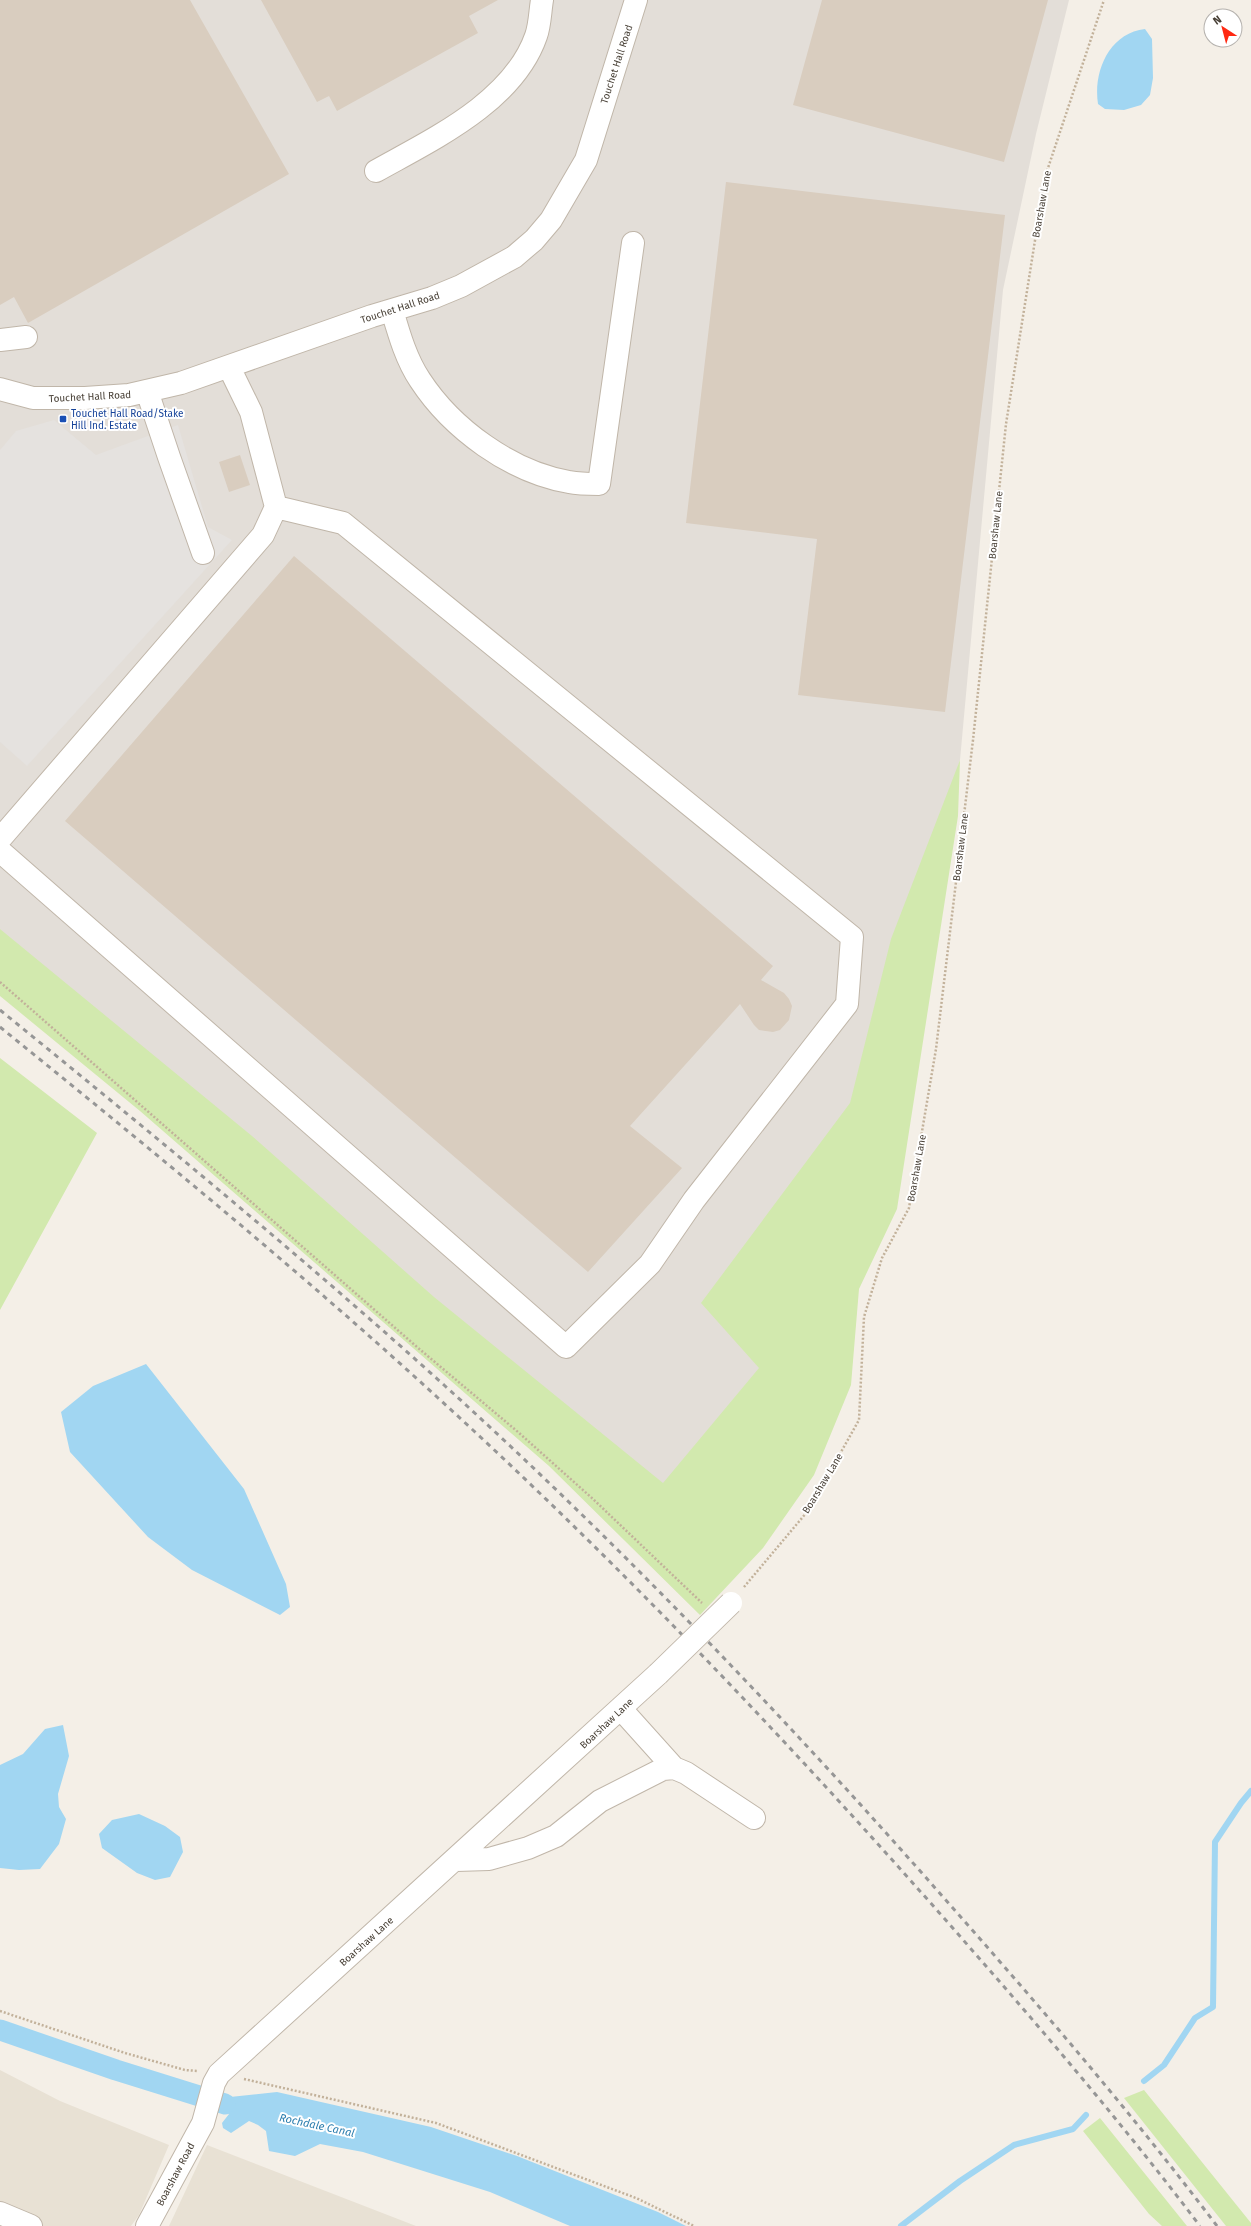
<svg xmlns="http://www.w3.org/2000/svg" width="1251" height="2226" font-family="'Fira Sans',sans-serif">
<rect width="100%" height="100%" fill="#f4efe7"/>
<path fill="#e8e1d4" d="M 0,2070 L 60,2101 L 169,2145 L 139,2215 L 131,2226 L 0,2226 Z
M 207,2145 L 416,2226 L 169,2226 Z"/>
<path fill="#e3ded8" d="M 0,0 L 1069,0 L 1036,134 L 1003,290 L 960,760 L 772,1374 L 631,1524 L 0,975 Z"/>
<path fill="#d2e9ae" d="M 960,760 L 958,816 L 897,1209 L 859,1289 L 851,1385 L 814,1475 L 763,1548 L 700,1615 L 549,1466 L 140,1111 L 0,996 L 0,929 L 252,1136 L 434,1297 L 663,1483 L 759,1368 L 701,1303 L 850,1103 L 891,939 Z
M 0,1058 L 97,1133 L 0,1310 Z
M 1144,2090 L 1251,2223 L 1251,2226 L 1226,2226 L 1124,2098 Z
M 1100,2118 L 1187,2226 L 1162,2226 L 1149,2214 L 1083,2131 Z"/>
<path fill="#e5e2df" d="M 54,420 L 96,455 L 178,425 L 208,527 L 232,540 L 27,766 L 0,742 L 0,450 L 16,431 Z"/>
<path fill="#a1d6f2" d="M 1145,29 L 1152,39 L 1153,78 L 1150,95 L 1141,105 L 1124,110 L 1105,109 L 1098,104 C 1093,72 1109,33 1145,29 Z
M 146,1364 L 244,1489 L 286,1584 L 290,1607 L 280,1615 L 192,1570 L 148,1537 L 70,1452 L 61,1412 L 93,1386 Z
M 63,1725 L 69,1756 L 58,1794 L 59,1807 L 66,1819 L 59,1844 L 40,1869 L 19,1870 L 0,1868 L 0,1765 L 23,1754 L 45,1729 Z
M 139,1814 L 165,1826 L 180,1837 L 183,1852 L 170,1877 L 155,1880 L 137,1873 L 102,1848 L 99,1834 L 112,1820 Z
M 277,2092 L 431,2127 L 517,2156 L 658,2212 L 686,2226 L 570,2226 L 490,2192 L 363,2152 L 320,2144 L 295,2156 L 269,2151 L 266,2131 L 258,2125 L 249,2121 L 231,2133 L 223,2128 L 222,2123 L 229,2114 L 216,2105 L 220,2093 L 230,2097 Z"/>
<g fill="none" stroke-linecap="round" stroke-linejoin="round">
<path stroke="#a1d6f2" stroke-width="6" d="M 1144,2081 L 1164,2065 L 1195,2018 L 1213,2007 L 1215,1842 L 1241,1803 L 1251,1791
M 901,2226 L 960,2181 L 1014,2145 L 1073,2129 L 1086,2115"/>
<path stroke="#a1d6f2" stroke-width="21" d="M 0,2030 L 116,2070 L 225,2104"/>
</g>
<path fill="#d9cdbf" d="M 0,0 L 190,0 L 289,174 L 28,323 L 14,297 L 0,305 Z
M 261,0 L 498,0 L 469,16 L 478,33 L 337,111 L 329,96 L 317,102 Z
M 822,0 L 1048,0 L 1004,162 L 793,105 Z
M 726,182 L 1005,215 L 945,712 L 798,695 L 817,539 L 686,523 Z
M 240,455 L 250,485 L 229,492 L 219,462 Z
M 294,556 L 773,966 L 761,980 L 784,993 L 789,999 L 792,1006 L 789,1020 L 780,1030 L 773,1032 L 759,1030 L 754,1025 L 740,1004 L 630,1126 L 682,1168 L 588,1272 L 65,821 Z"/>
<g fill="none" stroke-linecap="round" stroke-linejoin="round">
<g stroke="#c0b6a9" stroke-width="24">
<path id="minor" d="M 376,171 C 433,139 513,102 536,36 C 540,25 540,12 542,0
M 392,310 C 399,334 406,359 420,380 C 452,429 511,472 569,482 C 579,484 589,484 599,484 L 633,243
M 0,340 L 26,337
M 0,389 L 33,398 L 85,398 L 129,395 L 181,383 L 372,316 L 432,298 L 461,286 L 514,257 L 534,240 L 551,220 L 586,160 L 636,0
M 147,391 L 169,457 L 203,553
M 0,839 L 263,535 L 276,507 L 251,412 L 229,367
M 0,851 L 566,1347 L 650,1264 L 694,1200 L 847,1004 L 852,937 L 343,523 L 276,507
M 621,1709 L 674,1768
M 456,1860 L 489,1859 L 528,1848 L 556,1836 L 600,1801 L 663,1769 L 674,1768 L 686,1773 L 754,1818
M 0,2213 L 31,2226
M 147,2226 L 203,2123 L 214,2083 L 219,2074 L 658,1674"/>
</g>
<path stroke="#c2b19a" stroke-width="2.5" stroke-dasharray="2 2" stroke-linecap="butt" d="M 0,982 L 417,1347 L 518,1432 L 593,1499 L 702,1603
M 744,1587 L 807,1512 L 859,1420 L 864,1317 L 882,1258 L 909,1208 L 936,1049 L 973,740 L 1006,424 L 1045,177 L 1104,0
M 0,2011 L 125,2053 L 185,2070 L 198,2071
M 244,2079 L 436,2123 L 636,2198 L 694,2226"/>
<use href="#minor" stroke="#fff" stroke-width="22"/>
<path stroke="#969696" stroke-width="3" stroke-dasharray="5 5" stroke-linecap="butt" d="M 0,1010 C 150,1132 300,1255 444,1385 C 623,1547 791,1724 951,1906 C 1043,2010 1133,2115 1217,2226
M 0,1027 C 148,1147 296,1268 437,1397 C 616,1560 783,1736 943,1917 C 1032,2018 1119,2119 1200,2226"/>
<g stroke="#c0b6a9" stroke-width="24" stroke-linecap="butt">
<path id="minor-bridge" d="M 658,1674 L 731,1603"/>
</g>
<use href="#minor-bridge" stroke="#fff" stroke-width="22"/>
</g>
<rect fill="#1a4fb4" stroke="#fff" stroke-width="1.5" x="59" y="415" width="8" height="8" rx="2"/>
<g text-anchor="middle" stroke-width="4" stroke-linejoin="round" paint-order="stroke">
<g font-size="10" fill="#473f35" stroke="#fff">
<text transform="translate(616 64) rotate(-72)" y="4">Touchet Hall Road</text>
<text transform="translate(1041 204) rotate(-80)" y="4">Boarshaw Lane</text>
<text transform="translate(400 307) rotate(-18)" y="4">Touchet Hall Road</text>
<text transform="translate(90 396) rotate(-3)" y="4">Touchet Hall Road</text>
<text transform="translate(995 525) rotate(-84)" y="4">Boarshaw Lane</text>
<text transform="translate(960 847) rotate(-83)" y="4">Boarshaw Lane</text>
<text transform="translate(916 1168) rotate(-80)" y="4">Boarshaw Lane</text>
<text transform="translate(822 1483) rotate(-59)" y="4">Boarshaw Lane</text>
<text transform="translate(606 1723) rotate(-43)" y="4">Boarshaw Lane</text>
<text transform="translate(366 1941) rotate(-42)" y="4">Boarshaw Lane</text>
<text transform="translate(175 2174) rotate(-62)" y="4">Boarshaw Road</text>
</g>
<g font-size="10" fill="#164399" stroke="#fff" text-anchor="start">
<text x="71" y="417">Touchet Hall Road/Stake<tspan x="71" dy="12">Hill Ind. Estate</tspan></text>
</g>
<g font-size="11" font-style="italic" fill="#2a7dae" stroke="#fff">
<text transform="translate(317 2125) rotate(12)" y="4">Rochdale Canal</text>
</g>
</g>
<g transform="translate(1223 28) rotate(324)"><circle r="19" fill="#ffffff" stroke="#b5b2ae"/>
<path d="M0-3L7 15L0 10L-7 15Z" fill="#ff2912"/>
<text y="-6" font-size="11" font-weight="bold" text-anchor="middle" fill="#473f35">N</text>
</g>
</svg>
